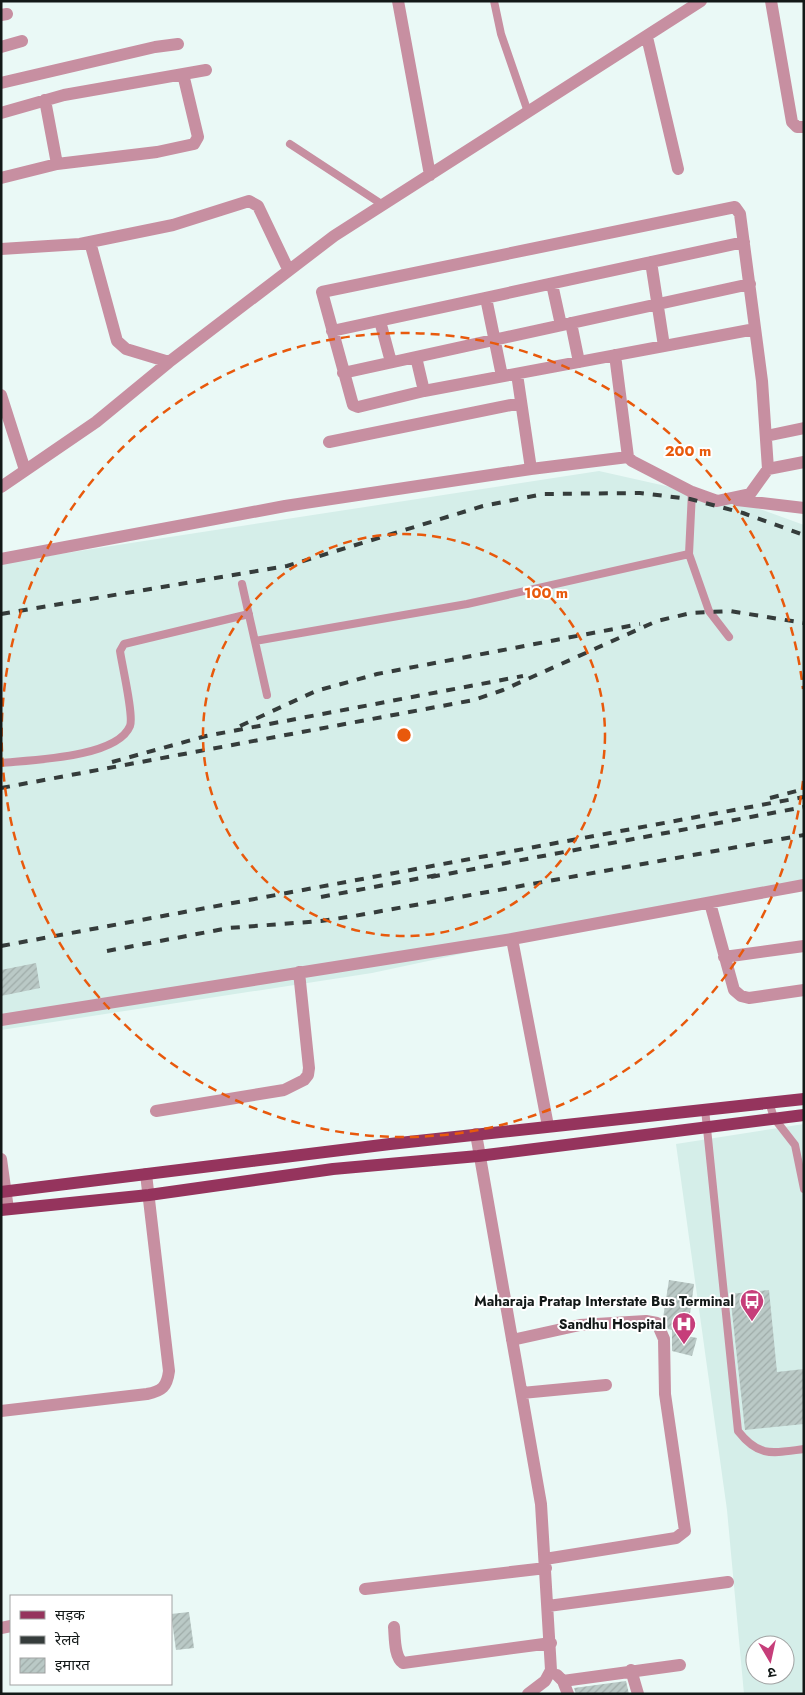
<svg xmlns="http://www.w3.org/2000/svg" width="805" height="1695" font-family="Jost,'Noto Sans Devanagari',sans-serif">
<defs>
<pattern id="building-hatch" width="6" height="6" patternUnits="userSpaceOnUse" patternTransform="scale(1.25)"><rect width="6" height="6" fill="#bac9c6"/><path d="M-1 1l2-2M0 6l6-6M5 7l2-2" fill="none" stroke="#9faca9"/></pattern>
</defs>
<rect width="100%" height="100%" fill="#eaf9f6"/>
<path fill="#d5eee9" fill-rule="evenodd" d="M 599,471 L 746,504 L 804,525 L 804,881 L 372,973 L 1,1030 L 1,563 Z
M 804,1124 L 804,1694 L 744,1694 L 727,1510 L 676,1144 ZM 755,1645 L 785,1645 L 785,1675 L 755,1675 Z"/>
<path fill="url(#building-hatch)" d="M 36,963 L 40,988 L 1,996 L 1,970 Z
M 669,1280 L 694,1284 L 687,1336 L 697,1338 L 692,1356 L 672,1351 L 672,1330 L 668,1329 L 663,1318 Z
M 769,1290 L 777,1372 L 804,1369 L 804,1424 L 745,1430 L 730,1294 Z
M 189,1612 L 194,1648 L 176,1650 L 171,1614 Z
M 626,1681 L 629,1694 L 576,1694 L 574,1688 Z"/>
<g fill="none" stroke-linecap="round" stroke-linejoin="round">
<path stroke="#c78fa1" stroke-width="8" d="M 494,1 L 501,34 L 528,112
M 290,144 L 383,205
M 692,492 L 689,554 L 709,611 L 729,637
M 242,584 L 267,695
M 255,641 L 467,604 L 689,554
M 1,763 C 30,760 117,758 130,726 C 134,716 122,665 120,651 L 124,644 L 249,614
M 769,1102 L 774,1118 L 795,1145 L 804,1189
M 705,1109 L 738,1431 C 759,1458 773,1453 804,1449"/>
<path stroke="#c78fa1" stroke-width="12" d="M 398,1 L 430,175
M 771,1 L 792,122 L 797,127 L 804,127
M 1,15 L 7,14
M 647,37 L 678,169
M 1,47 L 22,41
M 1,83 L 155,47 L 178,44
M 45,100 L 57,164
M 1,113 L 64,95 L 206,70
M 1,178 L 57,164 L 157,152 L 194,144 L 198,137 L 183,74
M 90,242 L 117,341 L 126,349 L 169,362
M 1,249 L 80,244 L 173,225 L 249,201 L 258,206 L 288,269
M 651,262 L 664,346
M 552,284 L 561,325
M 486,298 L 502,376
M 380,321 L 391,362
M 571,323 L 579,362
M 755,329 L 424,391 L 358,407 L 353,405 L 322,292 L 735,207 L 740,214 L 762,381 L 768,469 L 804,462
M 332,331 L 744,242
M 615,355 L 628,457 L 632,461 L 692,492 L 717,501 L 750,494 L 768,469
M 416,357 L 424,391
M 343,373 L 750,284
M 517,374 L 531,469 L 628,457
M 1,395 L 25,470
M 766,436 L 804,428
M 329,442 L 521,403
M 1,487 L 96,422 L 169,362 L 334,236 L 701,1
M 737,500 L 804,508
M 1,559 L 285,506 L 531,469
M 710,903 L 734,990 L 741,996 L 749,998 L 804,990
M 512,939 L 548,1126
M 724,957 L 804,946
M 1,1020 L 512,939 L 804,885
M 156,1111 L 284,1090 L 304,1080 L 308,1075 L 309,1068 L 299,972
M 476,1134 L 541,1504 L 551,1670 L 545,1681 L 528,1694
M 1,1159 L 8,1209
M 512,1340 L 580,1325 L 646,1321 L 657,1323 L 664,1339 L 665,1394 L 685,1531 L 676,1538 L 545,1559
M 522,1393 L 606,1385
M 1,1411 L 147,1394 C 162,1391 167,1387 169,1371 L 146,1174
M 365,1589 L 546,1568
M 548,1606 L 728,1582
M 394,1627 C 395,1637 394,1657 403,1663 L 551,1643
M 1,1628 L 11,1626
M 631,1670 L 638,1694
M 557,1675 L 563,1681 L 568,1694
M 563,1681 L 680,1665"/>
<path stroke="#95345d" stroke-width="12" d="M 1,1192 L 390,1144 L 804,1099
M 1,1210 L 149,1195 L 333,1169 L 478,1156 L 804,1115"/>
<path stroke="#353c3b" stroke-width="4" stroke-dasharray="9 9" stroke-linecap="butt" d="M 1,614 L 287,566 L 483,506 L 544,494 L 640,493 L 690,499 L 743,513 L 804,535
M 240,726 L 316,691 L 377,674 L 640,624
M 112,762 L 206,736 L 523,676
M 1,788 L 474,700 L 503,690 L 657,621 L 691,613 L 730,611 L 804,623
M 770,798 L 804,789
M 431,877 L 804,807
M 321,897 L 437,875
M 1,946 L 804,797
M 107,951 L 229,928 L 321,921 L 354,916 L 804,835"/>
</g>
<g fill="none" stroke="#e8590c" stroke-width="2.5" stroke-dasharray="9 6">
<circle cx="404" cy="735" r="201"/>
<path d="M803 781A402 402 0 1 1 803 689"/>
</g>
<defs>
<g id="bus-pin" transform="scale(1.25)"><path d="M0 17L-7.5 6A9.5 9.5 0 1 1 7.5 6Z" fill="#c63e7a" stroke="#fff"/><path d="M-5-6H5V4H4V6H2V4H-2V6H-4V4H-5ZM-3.5-4V0h7V-4ZM-3.5 1.2v1.5H-2V1.2ZM2 1.2v1.5H3.5V1.2Z" fill="#fff"/></g>
<g id="hospital-pin" transform="scale(1.25)"><path d="M0 17L-7.5 6A9.5 9.5 0 1 1 7.5 6Z" fill="#c63e7a" stroke="#fff"/><path d="M-5-5h3v3.5h4V-5h3V5h-3V1.5h-4V5h-3Z" fill="#fff"/></g>
</defs>
<g fill-rule="evenodd">
<use href="#bus-pin" x="752" y="1301"/>
<use href="#hospital-pin" x="684" y="1324"/>
</g>
<g text-anchor="middle" stroke-width="4" stroke-linejoin="round" paint-order="stroke">
<g font-size="14" font-weight="bold" fill="#131918" stroke="#fff" text-anchor="end">
<text x="734" y="1306">Maharaja Pratap Interstate Bus Terminal</text>
<text x="666" y="1329">Sandhu Hospital</text>
</g>
</g>
<circle cx="404" cy="735" r="8" fill="#e8590c" stroke="#fff" stroke-width="2.5"/>
<g font-size="15" text-anchor="middle" font-weight="bold" fill="#e8590c" stroke="#fff" stroke-width="4" stroke-linejoin="round" paint-order="stroke">
<text x="688" y="456">200 m</text>
<text x="546" y="598">100 m</text>
</g>
<rect width="805" height="1695" fill="none" stroke="#131918" stroke-width="5"/>
<rect x="10" y="1595" width="162" height="90" fill="#ffffff" stroke="#a1a3a3"/>
<rect x="20" y="1611" width="25" height="8" fill="#95345d" stroke="#a1a3a3"/>
<text x="55" y="1620" font-size="15" fill="#131918">सड़क</text>
<rect x="20" y="1636" width="25" height="8" fill="#353c3b" stroke="#a1a3a3"/>
<text x="55" y="1645" font-size="15" fill="#131918">रेलवे</text>
<rect x="20" y="1658" width="25" height="15" fill="url(#building-hatch)" stroke="#a1a3a3"/>
<text x="55" y="1670" font-size="15" fill="#131918">इमारत</text>
<g transform="translate(770 1660) rotate(171)"><circle r="24" fill="#ffffff" stroke="#a1a3a3"/>
<path d="M0-4L9 19L0 12L-9 19Z" fill="#c63e7a"/>
<text y="-8" font-size="14" font-weight="bold" text-anchor="middle" fill="#131918">उ</text>
</g>
</svg>
